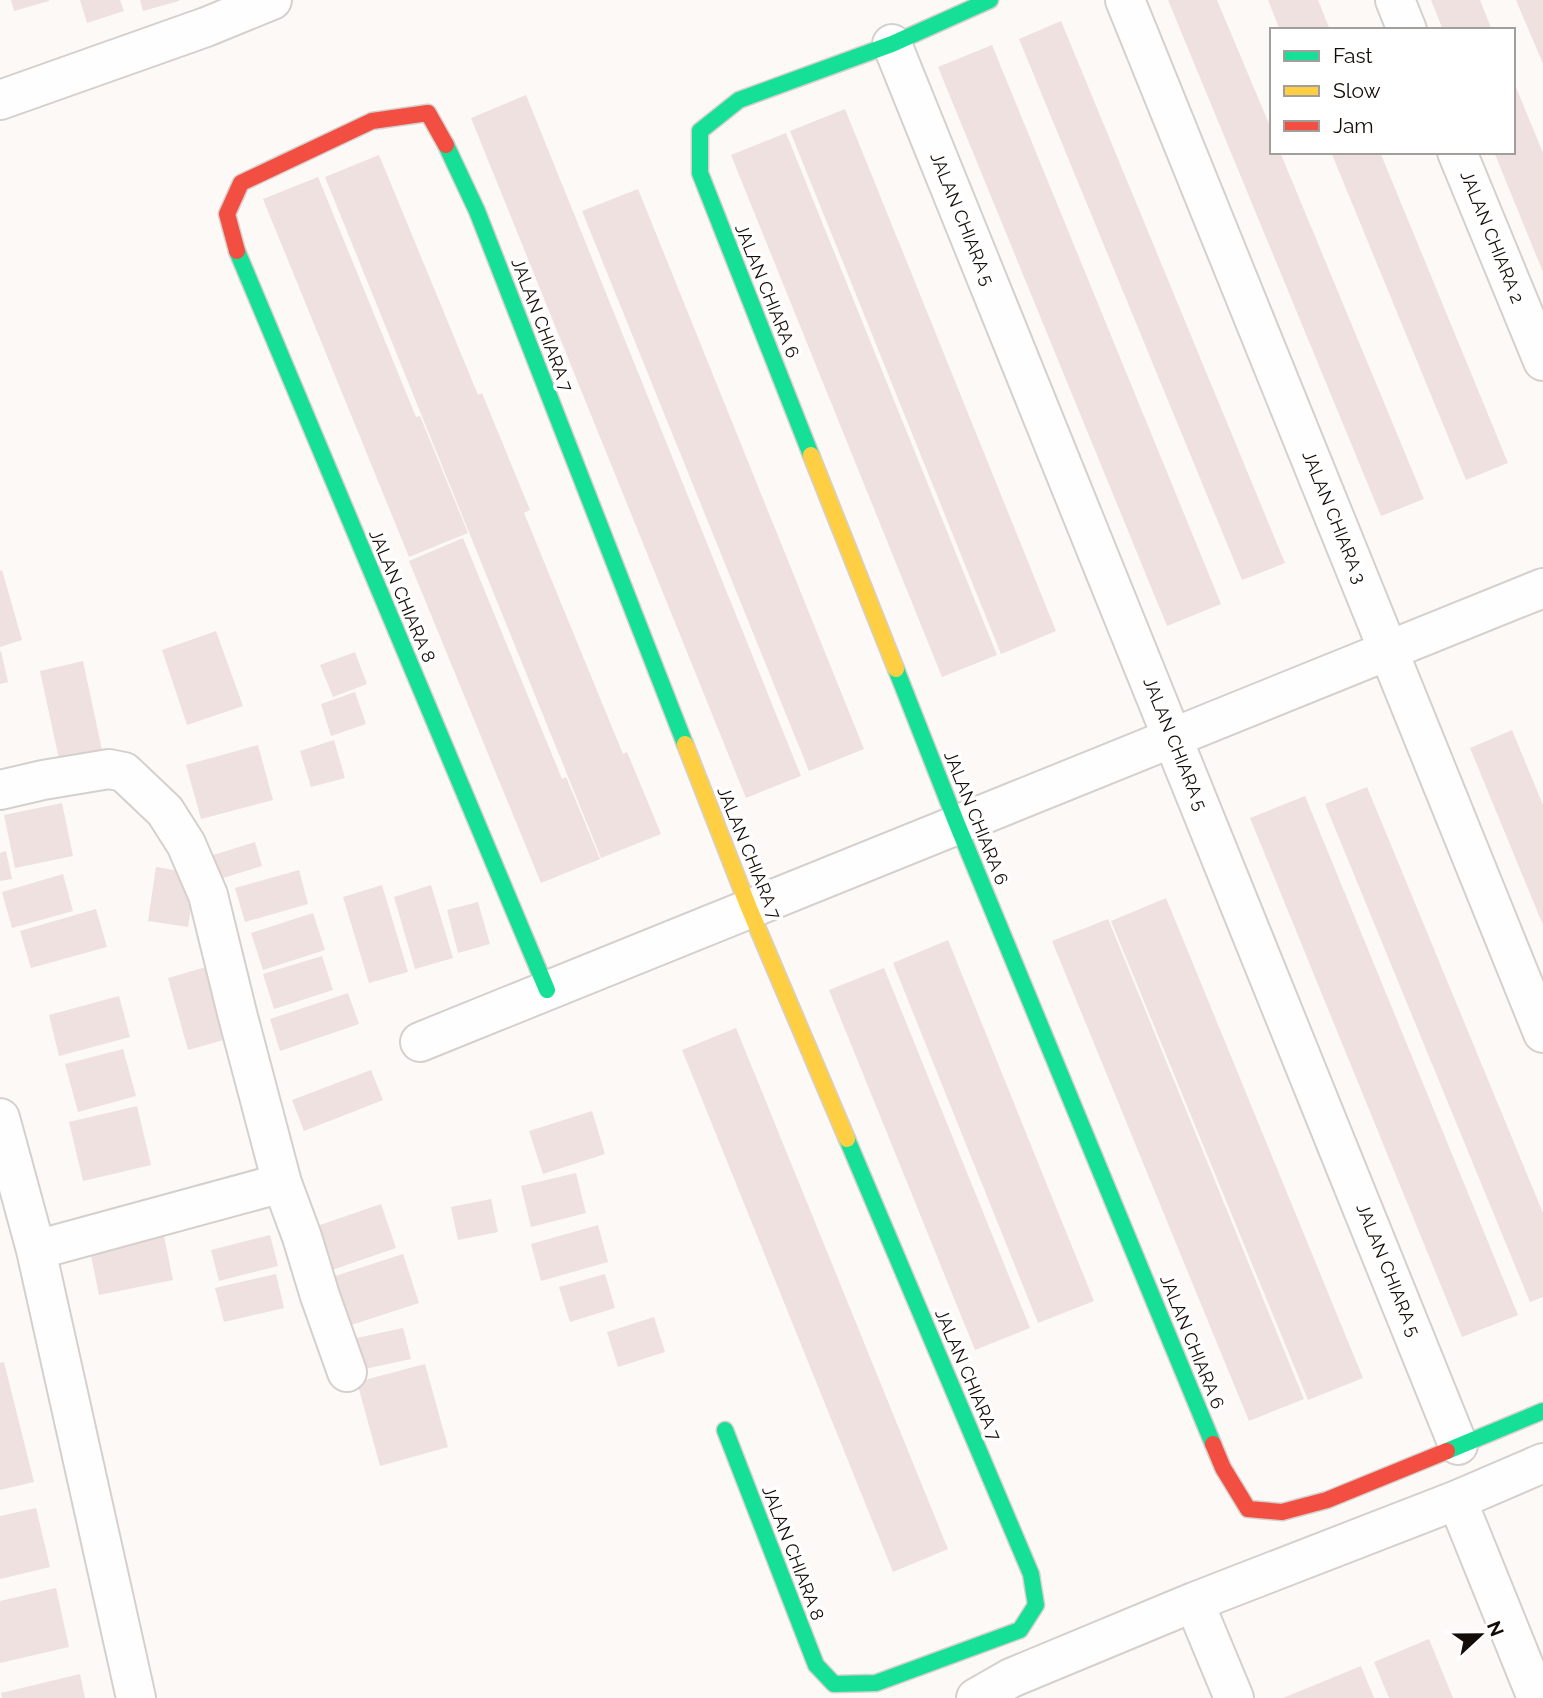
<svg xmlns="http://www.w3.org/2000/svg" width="1543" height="1698" font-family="Raleway,sans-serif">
<rect width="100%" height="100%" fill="#fcf9f7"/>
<path fill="#efe1df" d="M 11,0 L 49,0 L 49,1 L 14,11 Z
M 80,0 L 120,0 L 124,11 L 87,23 Z
M 140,0 L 179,0 L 179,1 L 143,11 Z
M 1168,0 L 1217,0 L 1272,131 L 1272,152 L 1280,152 L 1424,499 L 1381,516 Z
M 1268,0 L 1318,0 L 1330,30 L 1280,30 Z
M 1431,0 L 1480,0 L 1492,30 L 1443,30 Z
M 1516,0 L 1543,0 L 1543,64 Z
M 1061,21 L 1285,563 L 1242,580 L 1019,39 Z
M 992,45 L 1221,604 L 1167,626 L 938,67 Z
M 1513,80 L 1543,153 L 1543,272 L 1494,152 L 1513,152 Z
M 526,95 L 801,776 L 746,798 L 471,118 Z
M 845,109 L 1056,631 L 1001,654 L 790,131 Z
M 786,133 L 997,655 L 942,677 L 731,155 Z
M 1331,152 L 1380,152 L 1508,463 L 1466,480 Z
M 379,155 L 478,395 L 482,393 L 530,510 L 524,513 L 623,754 L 627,752 L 661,834 L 601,858 L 325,177 Z
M 318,177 L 416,417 L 420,416 L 468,533 L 409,557 L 263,199 Z
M 638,189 L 864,749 L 809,771 L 582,211 Z
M 463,538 L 562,779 L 566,777 L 600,859 L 541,883 L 409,561 Z
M 2,570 L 22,640 L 0,647 L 0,571 Z
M 216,631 L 243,706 L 187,725 L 162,650 Z
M 1,651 L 8,682 L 0,684 L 0,652 Z
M 355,652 L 367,684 L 333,697 L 320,665 Z
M 83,661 L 102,750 L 59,759 L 40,671 Z
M 355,692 L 366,724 L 331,736 L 321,704 Z
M 1512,730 L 1543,805 L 1543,925 L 1470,748 Z
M 334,740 L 345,778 L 311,787 L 300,751 Z
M 258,745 L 273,800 L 201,819 L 186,765 Z
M 1367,787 L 1543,1213 L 1543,1297 L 1530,1302 L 1325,804 Z
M 1305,796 L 1518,1315 L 1462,1337 L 1250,818 Z
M 62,803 L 73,856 L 15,868 L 4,815 Z
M 255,842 L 262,866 L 217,880 L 210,856 Z
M 6,851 L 12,879 L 0,881 L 0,853 Z
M 156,867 L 196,874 L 188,927 L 148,921 Z
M 299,870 L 308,904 L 245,922 L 235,888 Z
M 63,874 L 73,911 L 12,928 L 2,892 Z
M 382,885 L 408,972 L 369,983 L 343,897 Z
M 431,885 L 453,958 L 415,969 L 394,897 Z
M 1166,898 L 1363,1378 L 1308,1400 L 1111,921 Z
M 478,902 L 490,944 L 458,953 L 447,910 Z
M 96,909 L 107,947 L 31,968 L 20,931 Z
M 313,913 L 325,950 L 263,970 L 251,933 Z
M 1108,919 L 1304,1399 L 1249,1421 L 1052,941 Z
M 948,940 L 1094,1301 L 1038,1323 L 893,963 Z
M 322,956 L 333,990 L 274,1009 L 263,974 Z
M 213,965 L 234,1037 L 188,1050 L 168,978 Z
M 884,968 L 1030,1328 L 975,1350 L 829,990 Z
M 348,993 L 359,1024 L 280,1051 L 270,1019 Z
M 119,996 L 130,1037 L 59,1056 L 49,1015 Z
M 736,1028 L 948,1549 L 893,1572 L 682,1050 Z
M 123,1049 L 136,1096 L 78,1112 L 65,1064 Z
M 371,1070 L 383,1100 L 304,1131 L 292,1100 Z
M 137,1106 L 151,1165 L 83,1181 L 69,1122 Z
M 592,1111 L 605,1154 L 543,1174 L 529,1131 Z
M 576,1173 L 586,1213 L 531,1227 L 521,1186 Z
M 491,1199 L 498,1232 L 458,1240 L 451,1207 Z
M 381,1204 L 396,1248 L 329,1271 L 314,1227 Z
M 598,1225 L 608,1262 L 541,1281 L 531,1244 Z
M 270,1235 L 278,1266 L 219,1281 L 211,1250 Z
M 164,1236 L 173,1280 L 99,1295 L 90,1251 Z
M 403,1254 L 419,1303 L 348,1326 L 332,1277 Z
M 276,1274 L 284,1308 L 224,1322 L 215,1288 Z
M 605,1274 L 615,1308 L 570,1322 L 559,1287 Z
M 654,1317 L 665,1352 L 618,1367 L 607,1332 Z
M 403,1328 L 411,1359 L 360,1370 L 352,1339 Z
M 4,1362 L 34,1482 L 0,1490 L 0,1363 Z
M 425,1364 L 448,1447 L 380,1466 L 357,1382 Z
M 36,1508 L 50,1567 L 0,1579 L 0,1516 Z
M 56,1588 L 69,1647 L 0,1663 L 0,1601 Z
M 1429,1639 L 1453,1698 L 1389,1698 L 1374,1662 Z
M 1361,1666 L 1374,1698 L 1283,1698 Z
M 80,1674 L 85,1698 L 2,1698 L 1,1693 Z"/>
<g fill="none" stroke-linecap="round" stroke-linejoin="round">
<g stroke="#d6d0cc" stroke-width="42">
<path id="street" d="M 1125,0 L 1543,1033
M 1395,0 L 1407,30
M 892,44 L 1458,1445
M 0,100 L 206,27 L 272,0
M 1457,152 L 1543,361
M 0,790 L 43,780 L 109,769 L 124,772 L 165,811 L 186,844 L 208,895 L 237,1013 L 282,1183 L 302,1237 L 320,1296 L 347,1372
M 420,1042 L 1543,588
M 0,1118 L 36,1250 L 136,1698
M 36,1250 L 282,1183
M 1457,1500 L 1537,1698
M 1194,1602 L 1234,1698
M 976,1698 L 1011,1678 L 1194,1602 L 1457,1500 L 1543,1463"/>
</g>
<g stroke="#d6d0cc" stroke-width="19">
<path id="fast" d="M 446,145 L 477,211 L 685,744
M 237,251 L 547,990
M 811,455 L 700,173 L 700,131 L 739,100 L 892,44 L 990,0
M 896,669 L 957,824 L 1213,1444
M 725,1430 L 816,1665 L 834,1684 L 876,1683 L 1020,1630 L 1036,1605 L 1031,1574 L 847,1139
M 1447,1451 L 1543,1411"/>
</g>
<g stroke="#d6d0cc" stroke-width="19">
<path id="slow" d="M 811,455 L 896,669
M 685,744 L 749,908 L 847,1139"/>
</g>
<g stroke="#d6d0cc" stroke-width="19">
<path id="jam" d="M 237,251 L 227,214 L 241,183 L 372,121 L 428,113 L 446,145
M 1213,1444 L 1223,1468 L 1248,1509 L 1282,1512 L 1327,1500 L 1447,1451"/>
</g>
<use href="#street" stroke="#fffefe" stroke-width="38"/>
<use href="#fast" stroke="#16e098" stroke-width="16"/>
<use href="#slow" stroke="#ffcf43" stroke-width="16"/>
<use href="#jam" stroke="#f24e42" stroke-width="16"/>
</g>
<g text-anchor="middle" stroke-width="7" stroke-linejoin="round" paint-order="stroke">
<g font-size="18" fill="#140c06" stroke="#fff">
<text transform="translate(962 219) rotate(68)" y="6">JALAN CHIARA 5</text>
<text transform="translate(1492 237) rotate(68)" y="6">JALAN CHIARA 2</text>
<text transform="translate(767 291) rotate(68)" y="6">JALAN CHIARA 6</text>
<text transform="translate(542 325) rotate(69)" y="6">JALAN CHIARA 7</text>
<text transform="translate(1334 517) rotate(68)" y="6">JALAN CHIARA 3</text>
<text transform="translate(402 596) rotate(67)" y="6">JALAN CHIARA 8</text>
<text transform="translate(1175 744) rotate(68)" y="6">JALAN CHIARA 5</text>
<text transform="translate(976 818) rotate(68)" y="6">JALAN CHIARA 6</text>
<text transform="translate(749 853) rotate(68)" y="6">JALAN CHIARA 7</text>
<text transform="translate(1388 1270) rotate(68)" y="6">JALAN CHIARA 5</text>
<text transform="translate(1192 1342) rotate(68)" y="6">JALAN CHIARA 6</text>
<text transform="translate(968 1375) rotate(67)" y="6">JALAN CHIARA 7</text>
<text transform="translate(793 1553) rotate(69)" y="6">JALAN CHIARA 8</text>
</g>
</g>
<rect x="1270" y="28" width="245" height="126" fill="#ffffff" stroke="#a19e9b" stroke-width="2"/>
<rect x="1284" y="51" width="35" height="10" fill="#16e098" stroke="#a19e9b" stroke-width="2"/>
<text x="1333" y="63" font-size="21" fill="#140c06">Fast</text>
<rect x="1284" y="86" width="35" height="10" fill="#ffcf43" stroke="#a19e9b" stroke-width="2"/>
<text x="1333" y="98" font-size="21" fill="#140c06">Slow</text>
<rect x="1284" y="121" width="35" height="10" fill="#f24e42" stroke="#a19e9b" stroke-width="2"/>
<text x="1333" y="133" font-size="21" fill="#140c06">Jam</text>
<g transform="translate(1480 1635) rotate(68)" stroke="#ffffff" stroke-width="5" paint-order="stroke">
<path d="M0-5L12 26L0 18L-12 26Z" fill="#140c06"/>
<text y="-10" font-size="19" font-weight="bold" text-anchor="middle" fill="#140c06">N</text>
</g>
</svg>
